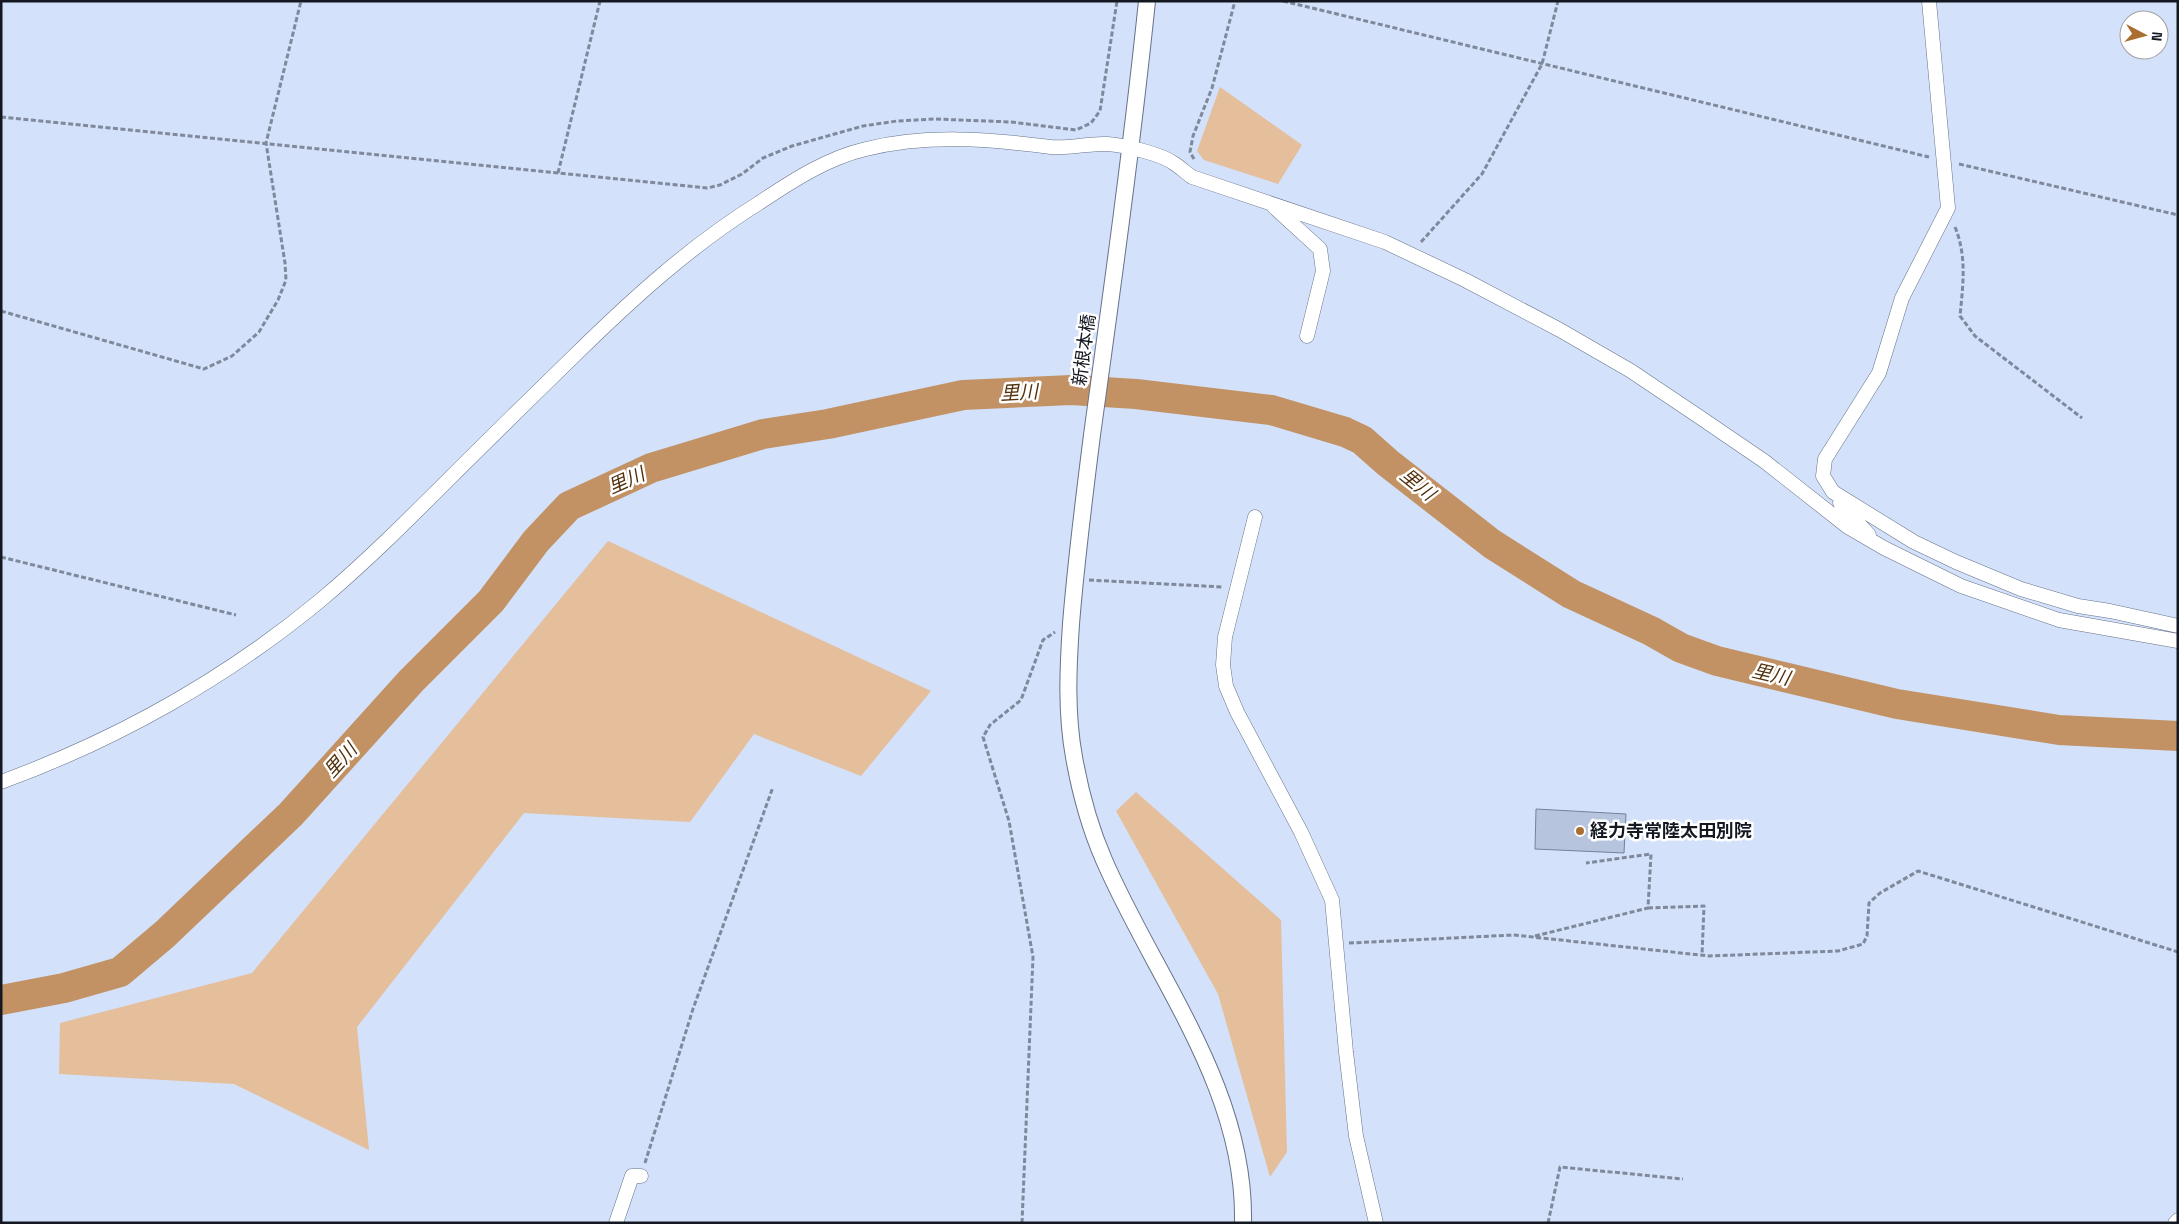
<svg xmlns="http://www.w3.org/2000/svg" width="2179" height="1224" font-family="'Space Grotesk','Noto Sans JP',sans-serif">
<rect width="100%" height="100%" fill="#d3e1fa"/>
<path fill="#e5be9b" d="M 1220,87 L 1302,145 L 1278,184 L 1204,160 L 1197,151 Z
M 608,541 L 931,691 L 861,776 L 754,734 L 690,822 L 524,813 L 357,1027 L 369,1150 L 234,1084 L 59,1074 L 60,1023 L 252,973 Z
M 1136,792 L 1281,920 L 1287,1152 L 1270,1177 L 1218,994 L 1116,811 Z"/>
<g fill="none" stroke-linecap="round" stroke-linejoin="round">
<path stroke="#c39264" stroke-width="30" d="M 1,1000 L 64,988 L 120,972 L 165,934 L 291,814 L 411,681 L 491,601 L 536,541 L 569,506 L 651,468 L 763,434 L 828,424 L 963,395 L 1071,390 L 1136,394 L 1271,410 L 1345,432 L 1362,440 L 1388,463 L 1492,544 L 1571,594 L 1651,631 L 1681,648 L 1717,661 L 1897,704 L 2059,730 L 2178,736"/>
</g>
<path fill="#b6c4dd" stroke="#758298" d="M 1536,809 L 1626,814 L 1624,853 L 1535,849 Z"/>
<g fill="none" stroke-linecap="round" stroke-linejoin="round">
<g stroke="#667389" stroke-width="15">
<path id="minor" d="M 1929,1 L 1948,208 L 1902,298 L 1879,373 L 1825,459 L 1823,476 L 1833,492 L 1914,542 L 1956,562 L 2021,589 L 2078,606 L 2110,611 L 2178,626
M 1274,207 L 1320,249 L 1323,271 L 1307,336
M 1840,503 L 1869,535
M 1255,517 L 1225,637 L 1223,665 L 1226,686 L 1237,712 L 1301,832 L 1332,900 L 1346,1052 L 1356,1136 L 1376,1223
M 1,782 C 116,740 227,678 322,599 C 367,561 409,519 451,477 C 491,437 532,397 573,357 C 631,300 690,246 759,203 C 792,181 827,158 866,149 C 927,134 990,139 1051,147 C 1070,149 1088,143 1107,144 C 1124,145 1162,154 1175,164 C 1181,168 1186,173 1192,177 L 1385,242 L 1465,280 L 1560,330 L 1631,371 L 1698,416 L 1764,461 L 1848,527 L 1884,548 L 1961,586 L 2059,620 L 2178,641
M 616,1223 L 632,1176 L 641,1176
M 2175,1223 L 2178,1220"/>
</g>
<g stroke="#667389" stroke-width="18">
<path id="tertiary" d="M 1147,1 C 1132,146 1112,290 1092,435 C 1084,498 1076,561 1071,624 C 1068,668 1066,713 1074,757 C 1080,791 1090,828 1104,860 C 1155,978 1246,1088 1243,1223"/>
</g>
<path stroke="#7f899b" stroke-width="3" stroke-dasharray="5 2.5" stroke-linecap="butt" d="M 1283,1 L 1929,157
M 1,117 L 707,188 L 720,185 L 742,174 L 763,158 L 792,146 L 863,126 L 897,121 L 935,119 L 1011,122 L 1076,130 L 1091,123 L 1100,111 L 1117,1
M 1194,159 L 1190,152 L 1193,136 L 1212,88 L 1235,1
M 1959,164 L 2178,215
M 558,173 L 600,1
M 1955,227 C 1967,256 1963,285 1960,316 L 1975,336 L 2082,418
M 1421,242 L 1482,174 L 1542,64 L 1558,1
M 1,311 L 204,369 L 232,356 L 259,332 L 278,300 L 286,280 L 285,263 L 266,143 L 301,1
M 1,557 L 236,615
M 1089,580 L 1223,587
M 1648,908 L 1704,906 L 1702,955
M 1535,936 L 1648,908 L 1651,854 L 1586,863
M 1349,943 L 1514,935 L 1709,956 L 1838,951 L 1863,944 L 1867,936 L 1869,903 L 1880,893 L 1918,871 L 2178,952
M 645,1163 L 693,1009 L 773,787
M 1022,1223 L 1033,957 L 1009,821 L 983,737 L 990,725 L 1021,700 L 1043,640 L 1055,632
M 1548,1223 L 1560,1167 L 1683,1179"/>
<use href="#minor" stroke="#fff" stroke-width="14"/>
<use href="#tertiary" stroke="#fff" stroke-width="16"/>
</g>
<circle fill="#aa6e30" stroke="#fff" stroke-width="2" cx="1580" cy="831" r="5"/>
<g text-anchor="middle" stroke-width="5" stroke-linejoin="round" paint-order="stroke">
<g font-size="18" fill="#131821" stroke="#fff">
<text transform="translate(1084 350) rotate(-82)" y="6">新根本橋</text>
</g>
<g font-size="18" font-weight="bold" fill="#131821" stroke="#fff" text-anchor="start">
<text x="1590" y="837">経力寺常陸太田別院</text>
</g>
<g font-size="19" font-style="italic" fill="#53310c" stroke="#fff">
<text transform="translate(1019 392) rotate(-3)" y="7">里川</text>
<text transform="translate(626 480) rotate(-24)" y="7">里川</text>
<text transform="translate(1418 484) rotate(39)" y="7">里川</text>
<text transform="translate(1771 674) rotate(13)" y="7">里川</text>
<text transform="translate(340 760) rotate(-48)" y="7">里川</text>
</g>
</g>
<rect width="2179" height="1224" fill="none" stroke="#131821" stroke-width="5"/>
<g transform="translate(2144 35) rotate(96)"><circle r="24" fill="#ffffff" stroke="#a1a3a6"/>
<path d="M0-4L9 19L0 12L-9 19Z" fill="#aa6e30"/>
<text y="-8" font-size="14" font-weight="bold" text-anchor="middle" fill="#131821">N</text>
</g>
</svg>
